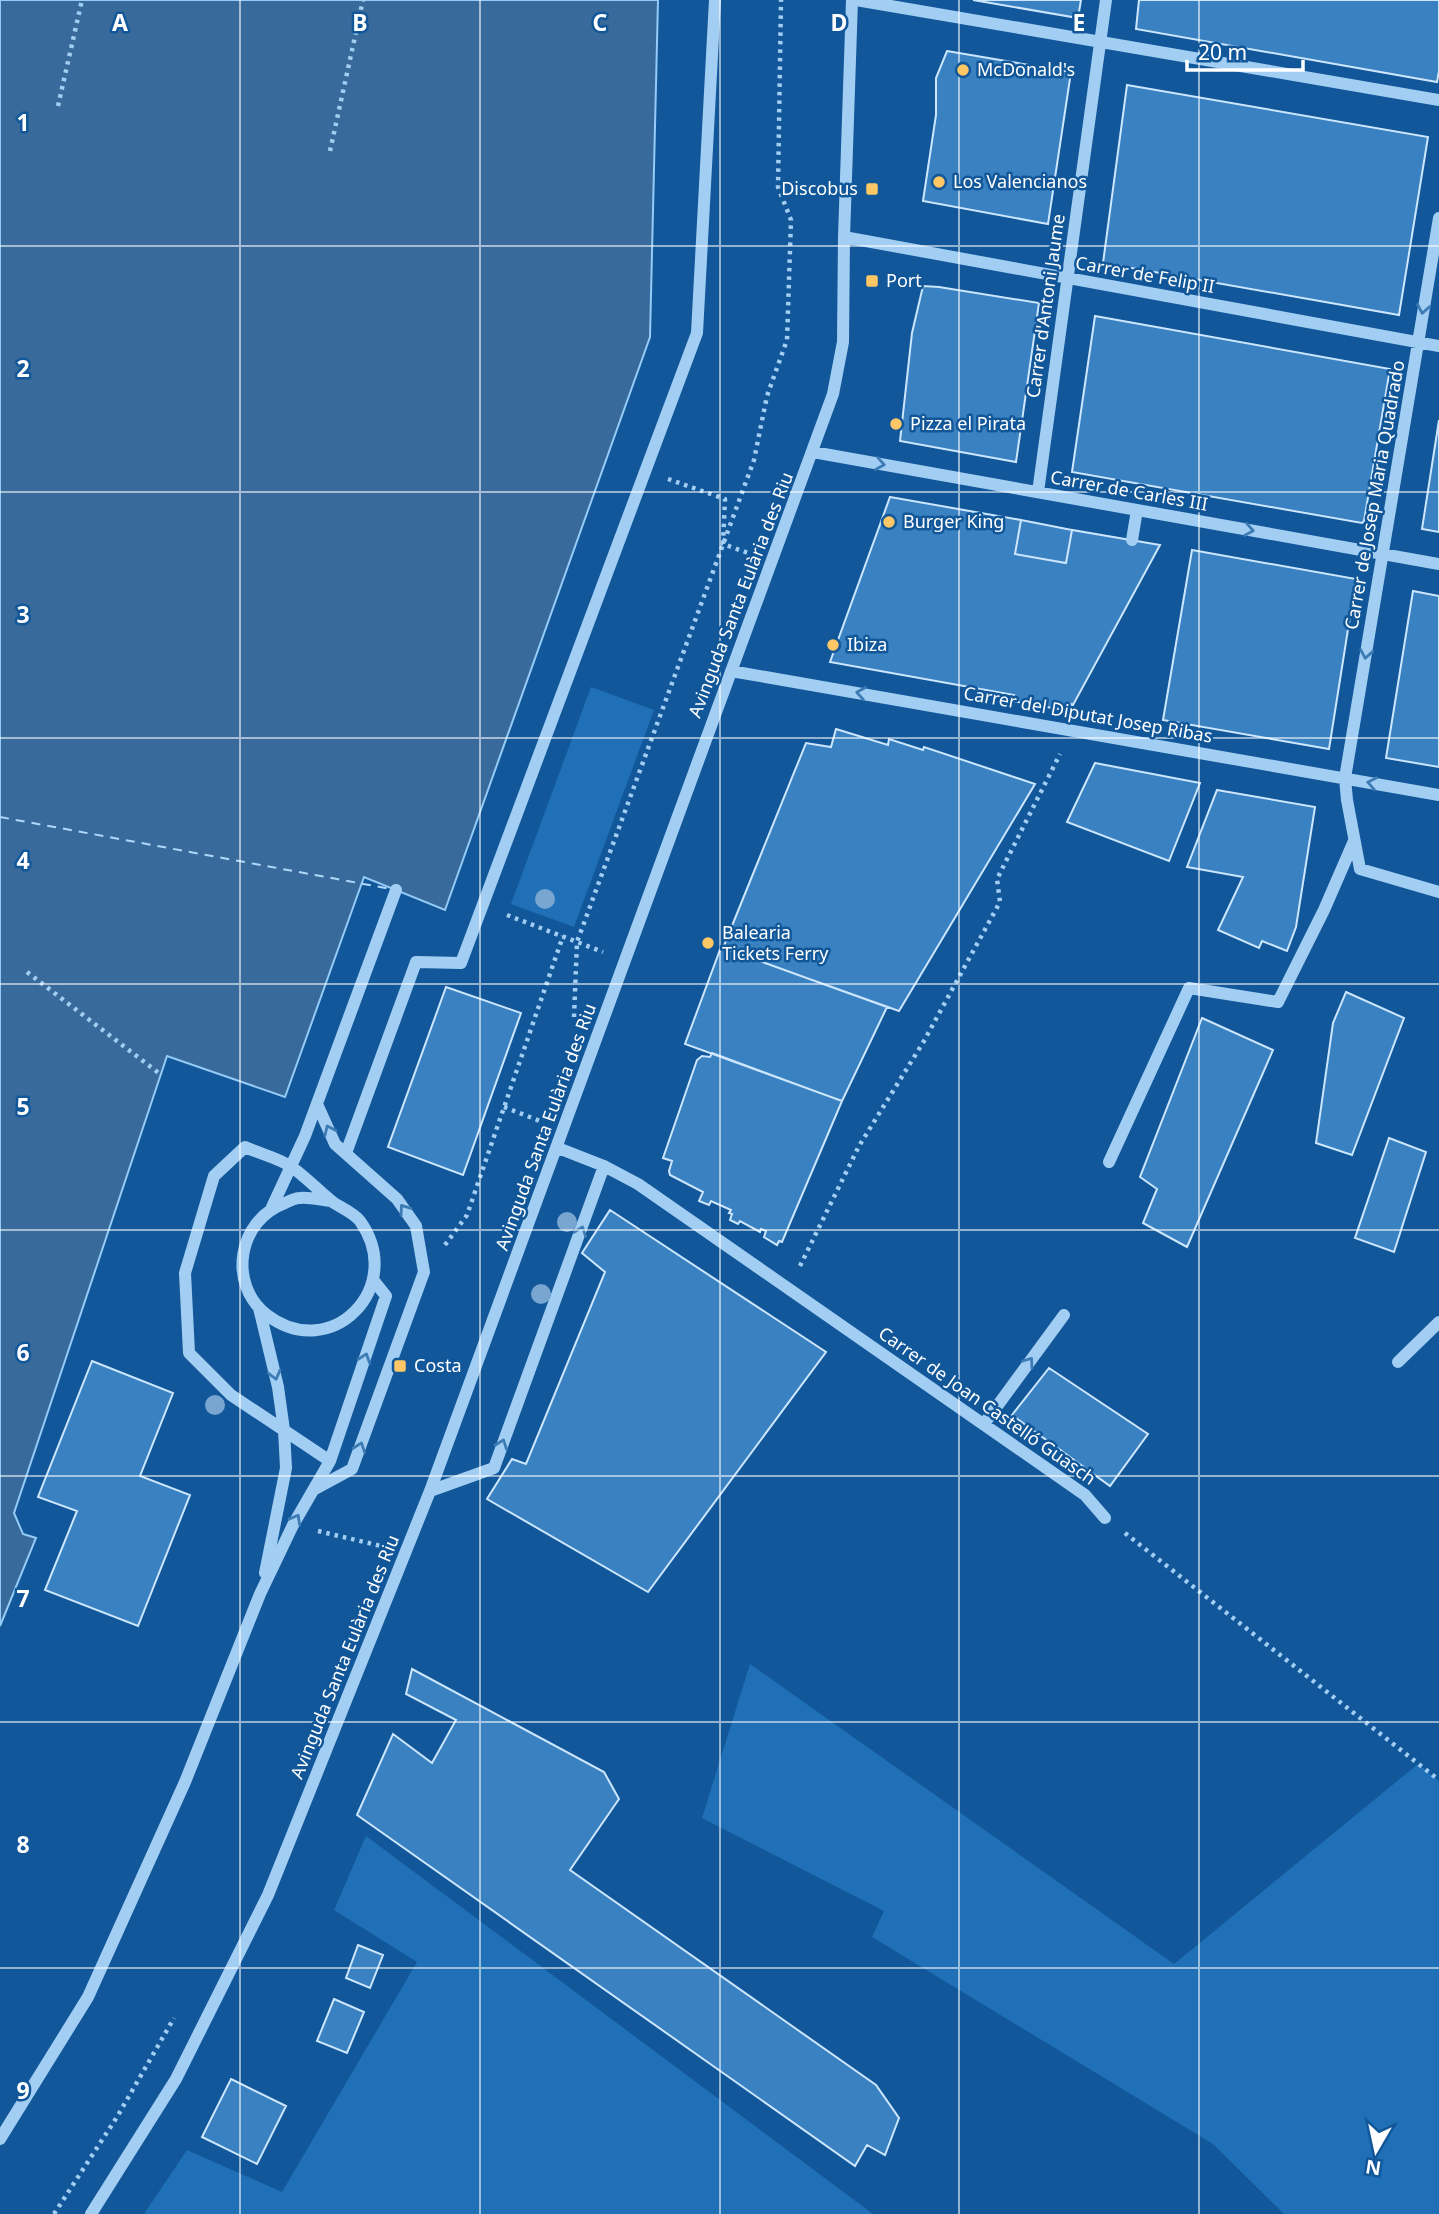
<svg xmlns="http://www.w3.org/2000/svg" width="1439" height="2214" font-family="'Noto Sans',sans-serif">
<rect width="100%" height="100%" fill="#115799"/>
<path fill="#2070b7" d="M 591,687 L 654,710 L 574,927 L 511,904 Z
M 750,1664 L 1174,1964 L 1418,1764 L 1439,1781 L 1439,2214 L 1284,2214 L 1213,2144 L 872,1937 L 884,1911 L 702,1818 Z
M 366,1836 L 873,2214 L 144,2214 L 187,2150 L 282,2192 L 417,1962 L 334,1910 Z"/>
<path fill="#386b9b" stroke="#95cbf7" stroke-width="2" d="M 0,0 L 658,0 L 650,337 L 445,910 L 364,877 L 285,1097 L 167,1056 L 14,1513 L 23,1534 L 36,1538 L 0,1626 Z"/>
<g fill="none" stroke-linecap="round" stroke-linejoin="round">
<path stroke="#b0d8fb" stroke-width="2" stroke-dasharray="9 7" stroke-linecap="butt" d="M 0,817 L 391,889"/>
</g>
<path fill="#3a81c1" stroke="#cce6fe" stroke-width="2" d="M 973,0 L 1081,0 L 1078,18 Z
M 1139,0 L 1439,0 L 1439,71 L 1437,82 L 1136,29 Z
M 947,51 L 1071,72 L 1048,224 L 923,201 L 936,115 L 936,78 Z
M 1127,85 L 1428,137 L 1399,315 L 1103,263 Z
M 923,286 L 939,287 L 1039,303 L 1016,462 L 900,441 L 912,333 Z
M 1095,316 L 1390,369 L 1364,521 L 1362,523 L 1072,472 Z
M 1439,420 L 1439,532 L 1422,529 Z
M 890,497 L 1021,520 L 1015,554 L 1066,563 L 1072,530 L 1160,545 L 1073,705 L 1071,704 L 1070,711 L 1012,701 L 1014,695 L 830,662 Z
M 1021,520 L 1072,530 L 1066,563 L 1015,554 Z
M 1192,550 L 1356,579 L 1329,749 L 1163,720 Z
M 1413,591 L 1439,596 L 1439,767 L 1386,758 Z
M 836,729 L 888,745 L 889,739 L 923,750 L 924,747 L 1035,784 L 899,1011 L 723,948 L 806,743 L 831,747 Z
M 1095,763 L 1200,783 L 1169,861 L 1067,822 Z
M 1217,790 L 1315,807 L 1296,927 L 1287,951 L 1262,941 L 1259,948 L 1218,930 L 1243,877 L 1187,867 Z
M 721,947 L 887,1007 L 842,1101 L 685,1044 Z
M 446,987 L 521,1013 L 463,1175 L 388,1147 Z
M 1346,992 L 1404,1018 L 1352,1155 L 1316,1143 L 1333,1023 Z
M 1202,1018 L 1273,1050 L 1187,1247 L 1143,1223 L 1157,1189 L 1140,1177 Z
M 712,1053 L 842,1101 L 782,1242 L 779,1241 L 777,1245 L 764,1237 L 766,1231 L 761,1229 L 760,1232 L 740,1221 L 738,1224 L 730,1220 L 732,1214 L 729,1213 L 731,1210 L 711,1201 L 709,1205 L 699,1201 L 703,1192 L 670,1175 L 669,1171 L 672,1161 L 663,1158 L 697,1060 L 702,1056 L 710,1057 Z
M 1389,1138 L 1426,1152 L 1394,1252 L 1355,1238 Z
M 610,1210 L 826,1352 L 648,1592 L 487,1499 L 512,1459 L 526,1464 L 605,1272 L 582,1253 Z
M 92,1361 L 173,1393 L 140,1476 L 190,1495 L 138,1626 L 45,1590 L 77,1511 L 38,1497 Z
M 1049,1368 L 1148,1434 L 1110,1486 L 1012,1415 Z
M 412,1669 L 604,1772 L 619,1799 L 570,1870 L 876,2085 L 899,2118 L 885,2155 L 867,2145 L 855,2166 L 357,1815 L 393,1734 L 432,1763 L 456,1720 L 406,1694 Z
M 358,1945 L 383,1955 L 370,1988 L 346,1978 Z
M 334,1999 L 364,2012 L 347,2053 L 317,2041 Z
M 231,2079 L 286,2106 L 257,2164 L 202,2137 Z"/>
<g fill="none" stroke-linecap="round" stroke-linejoin="round">
<path stroke="#a3cef4" stroke-width="4.5" stroke-dasharray="3.5 5" stroke-linecap="butt" d="M 58,106 L 82,0
M 330,151 L 363,0
M 668,479 L 725,499 L 723,544 L 748,553
M 507,915 L 603,952
M 27,972 L 160,1074
M 574,1017 L 577,942 L 754,460 L 767,396 L 787,340 L 791,220 L 778,187 L 781,0
M 504,1107 L 540,1121
M 445,1245 L 467,1215 L 563,936
M 800,1266 L 859,1146 L 924,1041 L 1000,902 L 997,879 L 1060,754
M 318,1531 L 381,1546
M 1125,1533 L 1439,1780
M 54,2214 L 117,2117 L 174,2018"/>
<path stroke="#a3cef4" stroke-width="12" d="M 856,0 L 1439,100
M 1439,218 L 1345,778 L 1347,800 L 1360,869 L 1439,892
M 844,237 L 1439,346
M 813,452 L 1439,564
M 1038,492 L 1106,0
M 1132,540 L 1137,510
M 731,671 L 1439,795
M 558,1148 L 604,1166 L 638,1184 L 1085,1495 L 1105,1518
M 346,1153 L 416,962 L 461,963 L 697,333 L 715,0
M 1109,1162 L 1189,988 L 1278,1002 L 1324,910 L 1354,841
M 272,1207 L 305,1136 L 396,890
M 259,1308 L 278,1387 L 284,1430 L 286,1468 L 265,1573
M 1398,1362 L 1439,1322
M 984,1424 L 1064,1315
M 330,1461 L 231,1395 L 189,1353 L 185,1273 L 214,1176 L 245,1147 C 260,1154 280,1158 293,1168 C 308,1179 320,1192 334,1203 C 342,1208 354,1213 360,1221 C 407,1287 331,1364 267,1315 C 227,1284 238,1220 285,1203 C 289,1201 295,1198 300,1198 C 309,1197 321,1200 331,1201
M 315,1489 L 352,1469 L 424,1272 L 416,1226 L 397,1199 L 335,1144 L 317,1104
M 430,1491 L 494,1468 L 604,1166
M 0,2139 L 88,1997 L 185,1782 L 260,1594 L 293,1525 L 330,1461 L 386,1296 L 374,1281
M 91,2214 L 176,2079 L 268,1895 L 430,1491 L 833,394 L 843,342 L 844,237 L 852,0"/>
</g>
<g fill="#78a6d1">
<circle cx="545" cy="899" r="10"/>
<circle cx="567" cy="1222" r="10"/>
<circle cx="541" cy="1294" r="10"/>
<circle cx="215" cy="1405" r="10"/>
</g>
<defs><path id="oneway-chevron" d="M-2-3.5L2.5 0L-2 3.5" fill="none" stroke-width="1.6" stroke-linecap="round" stroke-linejoin="round" transform="scale(1.75)"/></defs>
<g stroke="#3d7bb4">
<use href="#oneway-chevron" transform="translate(1423 309) rotate(100)"/>
<use href="#oneway-chevron" transform="translate(880 464) rotate(10)"/>
<use href="#oneway-chevron" transform="translate(1249 530) rotate(10)"/>
<use href="#oneway-chevron" transform="translate(1366 654) rotate(100)"/>
<use href="#oneway-chevron" transform="translate(861 693) rotate(-170)"/>
<use href="#oneway-chevron" transform="translate(1372 783) rotate(-169)"/>
<use href="#oneway-chevron" transform="translate(329 1130) rotate(-115)"/>
<use href="#oneway-chevron" transform="translate(404 1209) rotate(-125)"/>
<use href="#oneway-chevron" transform="translate(581 1231) rotate(-70)"/>
<use href="#oneway-chevron" transform="translate(365 1358) rotate(-71)"/>
<use href="#oneway-chevron" transform="translate(1029 1362) rotate(-54)"/>
<use href="#oneway-chevron" transform="translate(275 1375) rotate(76)"/>
<use href="#oneway-chevron" transform="translate(502 1444) rotate(-70)"/>
<use href="#oneway-chevron" transform="translate(360 1447) rotate(-70)"/>
<use href="#oneway-chevron" transform="translate(296 1519) rotate(-61)"/>
</g>
<path fill="none" stroke="#fff" stroke-width="2" stroke-opacity="0.55" d="M 240,0 L 240,2214M 480,0 L 480,2214M 720,0 L 720,2214M 959,0 L 959,2214M 1199,0 L 1199,2214M 0,246 L 1439,246M 0,492 L 1439,492M 0,738 L 1439,738M 0,984 L 1439,984M 0,1230 L 1439,1230M 0,1476 L 1439,1476M 0,1722 L 1439,1722M 0,1968 L 1439,1968"/>
<g fill="#ffc766" stroke="#115799" stroke-width="2.5">
<circle cx="963" cy="70" r="7"/>
<circle cx="939" cy="182" r="7"/>
<rect x="865" y="182" width="14" height="14" rx="3.5"/>
<rect x="865" y="274" width="14" height="14" rx="3.5"/>
<circle cx="896" cy="424" r="7"/>
<circle cx="889" cy="522" r="7"/>
<circle cx="833" cy="645" r="7"/>
<circle cx="708" cy="943" r="7"/>
<rect x="393" y="1359" width="14" height="14" rx="3.5"/>
</g>
<g text-anchor="middle" stroke-width="5" stroke-linejoin="round" paint-order="stroke">
<g font-size="18" fill="#fff" stroke="#115799" text-anchor="start">
<text x="977" y="76">McDonald's</text>
<text x="953" y="188">Los Valencianos</text>
<text x="858" y="195" text-anchor="end">Discobus</text>
<text x="886" y="287">Port</text>
<text x="910" y="430">Pizza el Pirata</text>
<text x="903" y="528">Burger King</text>
<text x="847" y="651">Ibiza</text>
<text x="722" y="939">Balearia<tspan x="722" dy="21">Tickets Ferry</tspan></text>
<text x="414" y="1372">Costa</text>
</g>
<g font-size="18" fill="#fff" stroke="#115799">
<text transform="translate(1145 275) rotate(10)" y="6">Carrer de Felip II</text>
<text transform="translate(1046 306) rotate(-82)" y="6">Carrer d'Antoni Jaume</text>
<text transform="translate(1129 491) rotate(10)" y="6">Carrer de Carles III</text>
<text transform="translate(1375 495) rotate(-80)" y="6">Carrer de Josep Maria Quadrado</text>
<text transform="translate(741 595) rotate(-69)" y="6">Avinguda Santa Eulària des Riu</text>
<text transform="translate(1088 715) rotate(10)" y="6">Carrer del Diputat Josep Ribas</text>
<text transform="translate(546 1127) rotate(-70)" y="6">Avinguda Santa Eulària des Riu</text>
<text transform="translate(987 1406) rotate(35)" y="6">Carrer de Joan Castelló Guasch</text>
<text transform="translate(345 1657) rotate(-68)" y="6">Avinguda Santa Eulària des Riu</text>
</g>
</g>
<g font-size="23" text-anchor="middle" font-weight="bold" fill="#fff" stroke="#115799" stroke-width="5" stroke-linejoin="round" paint-order="stroke">
<text x="120" y="31">A</text>
<text x="360" y="31">B</text>
<text x="600" y="31">C</text>
<text x="839" y="31">D</text>
<text x="1079" y="31">E</text>
<text x="23" y="131">1</text>
<text x="23" y="377">2</text>
<text x="23" y="623">3</text>
<text x="23" y="869">4</text>
<text x="23" y="1115">5</text>
<text x="23" y="1361">6</text>
<text x="23" y="1607">7</text>
<text x="23" y="1853">8</text>
<text x="23" y="2099">9</text>
</g>
<g transform="translate(1376 2151) rotate(189)" stroke="#115799" stroke-width="5" paint-order="stroke">
<path d="M0-5L12 26L0 18L-12 26Z" fill="#ffffff"/>
<text y="-10" font-size="19" font-weight="bold" text-anchor="middle" fill="#ffffff">N</text>
</g>
<path d="M1187 60v10h116v-10" fill="none" stroke="#ffffff" stroke-width="3.5"/>
<text x="1198" y="60" font-size="21" fill="#ffffff" stroke="#115799" stroke-width="5" paint-order="stroke">20 m</text>
</svg>
